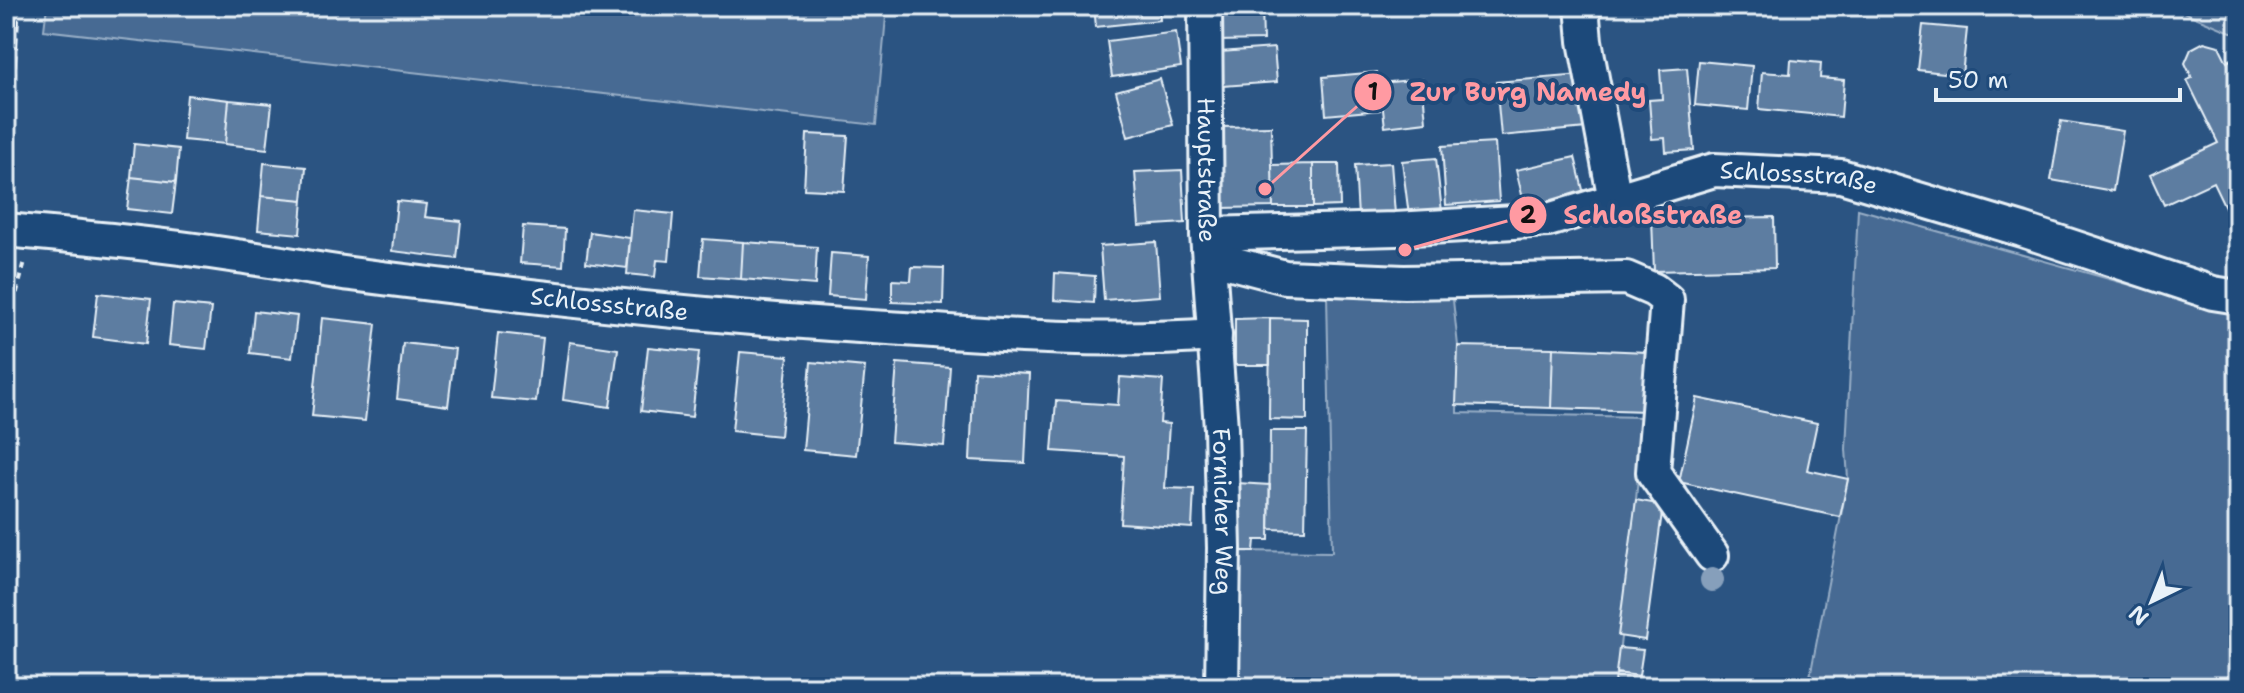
<svg xmlns="http://www.w3.org/2000/svg" width="2244" height="693" font-family="'Shantell Sans',sans-serif">
<rect width="100%" height="100%" fill="#2b5482"/>
<filter id="ink" filterUnits="userSpaceOnUse"><feTurbulence type="fractalNoise" baseFrequency=".0125" numOctaves="2"/><feDisplacementMap in="SourceGraphic" scale="16" xChannelSelector="R" yChannelSelector="G"/><feConvolveMatrix kernelMatrix="1 2 1 2 8 2 1 2 1" color-interpolation-filters="sRGB"/></filter>
<g filter="url(#ink)">
<path fill="#476b93" stroke="#98aec6" stroke-width="2" d="M 47,6 L 887,6 L 876,125 L 44,30 Z
M 2169,6 L 2238,6 L 2238,35 Z
M 1858,209 L 2238,315 L 2238,687 L 1808,687 L 1848,479 L 1846,449 Z
M 1452,291 L 1458,346 L 1457,413 L 1643,417 L 1636,500 L 1616,683 L 1645,687 L 1236,687 L 1240,551 L 1332,552 L 1327,294 Z"/>
<path fill="#5d7da1" stroke="#e8f1f8" stroke-width="2" d="M 1094,6 L 1159,6 L 1160,20 L 1096,27 Z
M 1217,6 L 1262,6 L 1263,40 L 1218,41 Z
M 1923,25 L 1967,29 L 1962,75 L 1918,70 Z
M 1176,32 L 1181,67 L 1112,77 L 1107,41 Z
M 2204,42 L 2219,46 L 2227,62 L 2232,59 L 2238,73 L 2238,234 L 2213,182 L 2164,205 L 2150,175 L 2218,143 L 2187,80 L 2192,78 L 2185,63 L 2191,49 Z
M 1274,48 L 1277,82 L 1223,86 L 1220,52 Z
M 1791,60 L 1821,63 L 1820,78 L 1844,80 L 1841,117 L 1759,109 L 1762,72 L 1790,74 Z
M 1699,61 L 1752,66 L 1748,110 L 1695,105 Z
M 1687,68 L 1694,150 L 1666,152 L 1665,138 L 1652,139 L 1649,100 L 1662,99 L 1660,70 Z
M 1377,72 L 1380,110 L 1326,115 L 1323,77 Z
M 1581,75 L 1586,128 L 1501,136 L 1496,82 Z
M 1160,79 L 1173,125 L 1128,137 L 1116,91 Z
M 1422,79 L 1426,122 L 1385,127 L 1380,83 Z
M 187,95 L 229,100 L 225,144 L 183,140 Z
M 229,100 L 272,104 L 267,149 L 225,144 Z
M 2061,121 L 2123,131 L 2113,191 L 2051,180 Z
M 1271,126 L 1273,207 L 1221,208 L 1220,127 Z
M 807,134 L 848,136 L 844,191 L 804,189 Z
M 1495,143 L 1499,201 L 1446,205 L 1442,146 Z
M 134,144 L 179,149 L 176,182 L 131,177 Z
M 1575,157 L 1584,194 L 1525,207 L 1516,170 Z
M 1436,158 L 1442,212 L 1409,216 L 1402,161 Z
M 264,163 L 306,167 L 303,200 L 261,196 Z
M 1391,163 L 1395,214 L 1358,217 L 1355,165 Z
M 1313,164 L 1313,207 L 1273,207 L 1272,165 Z
M 1313,164 L 1339,164 L 1340,206 L 1313,207 Z
M 1182,170 L 1185,223 L 1139,226 L 1135,172 Z
M 131,177 L 176,182 L 172,214 L 127,209 Z
M 261,196 L 303,200 L 300,234 L 258,230 Z
M 397,201 L 427,204 L 425,217 L 461,221 L 457,259 L 392,251 Z
M 633,210 L 673,214 L 669,261 L 657,260 L 655,277 L 627,274 Z
M 1774,217 L 1775,268 L 1654,271 L 1652,219 Z
M 523,226 L 565,229 L 563,266 L 520,263 Z
M 590,232 L 630,238 L 627,268 L 586,263 Z
M 703,239 L 743,242 L 741,279 L 700,276 Z
M 743,242 L 817,247 L 815,285 L 741,279 Z
M 1156,242 L 1160,296 L 1104,300 L 1100,246 Z
M 831,253 L 869,256 L 866,299 L 828,296 Z
M 912,267 L 944,268 L 943,304 L 892,302 L 892,280 L 911,281 Z
M 1055,273 L 1095,276 L 1094,303 L 1054,300 Z
M 98,293 L 151,299 L 146,344 L 93,337 Z
M 173,304 L 211,308 L 206,349 L 169,345 Z
M 254,311 L 297,316 L 292,358 L 250,353 Z
M 322,318 L 376,324 L 365,421 L 312,416 Z
M 1270,318 L 1307,319 L 1307,420 L 1269,419 Z
M 1270,318 L 1270,365 L 1235,365 L 1235,319 Z
M 498,333 L 543,338 L 536,402 L 491,398 Z
M 570,342 L 618,349 L 610,407 L 563,400 Z
M 403,343 L 455,349 L 448,406 L 397,399 Z
M 1458,346 L 1553,348 L 1551,408 L 1456,405 Z
M 648,347 L 699,352 L 692,417 L 641,411 Z
M 1553,348 L 1647,352 L 1646,411 L 1551,408 Z
M 740,352 L 788,356 L 780,436 L 732,431 Z
M 811,362 L 865,367 L 856,455 L 803,450 Z
M 897,363 L 950,367 L 944,446 L 891,442 Z
M 974,371 L 1029,374 L 1025,463 L 970,460 Z
M 1120,377 L 1163,380 L 1160,423 L 1169,424 L 1165,488 L 1194,489 L 1192,528 L 1120,523 L 1124,456 L 1052,451 L 1056,401 L 1118,405 Z
M 1697,398 L 1817,423 L 1807,470 L 1848,479 L 1840,517 L 1679,482 Z
M 1270,431 L 1307,431 L 1305,530 L 1269,529 Z
M 1237,483 L 1270,485 L 1269,540 L 1255,540 L 1254,551 L 1240,551 Z
M 1636,500 L 1663,505 L 1645,640 L 1618,636 Z
M 1619,648 L 1643,650 L 1639,676 L 1616,673 Z
M 1616,673 L 1639,676 L 1639,685 L 1615,683 Z"/>
<g fill="none" stroke-linecap="round" stroke-linejoin="round">
<g stroke="#e8f1f8" stroke-width="38">
<g id="minor">
<path id="s1" d="M 1205,6 L 1207,234 L 1221,428 L 1224,548 L 1222,687"/>
<path d="M 1582,6 L 1585,41 L 1615,200"/>
<path id="s2" d="M 6,230 C 83,237 160,244 237,256 C 275,261 313,269 351,274 C 535,298 719,318 904,329 C 1007,336 1111,343 1215,335"/>
<path id="s3" d="M 1207,234 L 1396,229 L 1548,220 L 1714,170 L 1841,176 L 2022,230 L 2213,293 L 2238,297"/>
<path d="M 1209,257 L 1285,277 L 1404,282 L 1626,278 L 1654,290 L 1667,300 L 1653,472 L 1712,555"/>
</g>
</g>
<path stroke="#e8f1f8" stroke-width="5" stroke-dasharray="6 6" stroke-linecap="butt" d="M 6,364 L 10,317 L 24,263"/>
<use href="#minor" stroke="#1f4a7a" stroke-width="32"/>
<path stroke="#e8f1f8" stroke-width="6" stroke-dasharray="12 6" stroke-linecap="butt" d="M 6,174 L 18,6"/>
</g>
<circle fill="#869fbb" cx="1712" cy="580" r="12"/>
</g>
<g text-anchor="middle" stroke-width="8" stroke-linejoin="round" paint-order="stroke">
<g font-size="24" fill="#e8f1f8" stroke="#1f4a7a">
<text dy="8" stroke="none"><textPath href="#s1" startOffset="164">Hauptstraße</textPath></text>
<text dy="8" stroke="none"><textPath href="#s3" startOffset="600">Schlossstraße</textPath></text>
<text dy="8" stroke="none"><textPath href="#s2" startOffset="608">Schlossstraße</textPath></text>
<text dy="8" stroke="none"><textPath href="#s1" startOffset="506">Fornicher Weg</textPath></text>
</g>
</g>
<path fill="none" stroke="#ff9aa2" stroke-width="3" d="M1265 189L1373 92M1405 250L1528 215"/>
<g fill="#ff9aa2" stroke="#1f4a7a" stroke-width="3">
<circle cx="1265" cy="189" r="8"/>
<circle cx="1405" cy="250" r="8"/>
<circle cx="1373" cy="92" r="20"/>
<circle cx="1528" cy="215" r="20"/>
</g>
<g font-size="24" text-anchor="middle" font-weight="bold" fill="#111">
<text x="1373" y="100">1</text>
<text x="1528" y="223">2</text>
</g>
<g font-size="26" text-anchor="middle" font-weight="bold" fill="#ff9aa2" stroke="#1f4a7a" stroke-width="8" stroke-linejoin="round" paint-order="stroke">
<text x="1528" y="101">Zur Burg Namedy</text>
<text x="1653" y="224">Schloßstraße</text>
</g>
<rect width="2244" height="693" fill="none" stroke="#1f4a7a" stroke-width="32"/>
<rect x="16" y="16" width="2212" height="661" fill="none" stroke="#e8f1f8" stroke-width="3" filter="url(#ink)"/>
<g transform="translate(2152 601) rotate(223)" stroke="#1f4a7a" stroke-width="6" paint-order="stroke">
<path d="M0-6L14 30L0 20L-14 30Z" fill="#e8f1f8"/>
<text y="-12" font-size="22" font-weight="bold" text-anchor="middle" fill="#e8f1f8">N</text>
</g>
<path d="M1936 88v12h244v-12" fill="none" stroke="#e8f1f8" stroke-width="4"/>
<text x="1948" y="88" font-size="24" fill="#e8f1f8" stroke="#1f4a7a" stroke-width="6" paint-order="stroke">50 m</text>
</svg>
